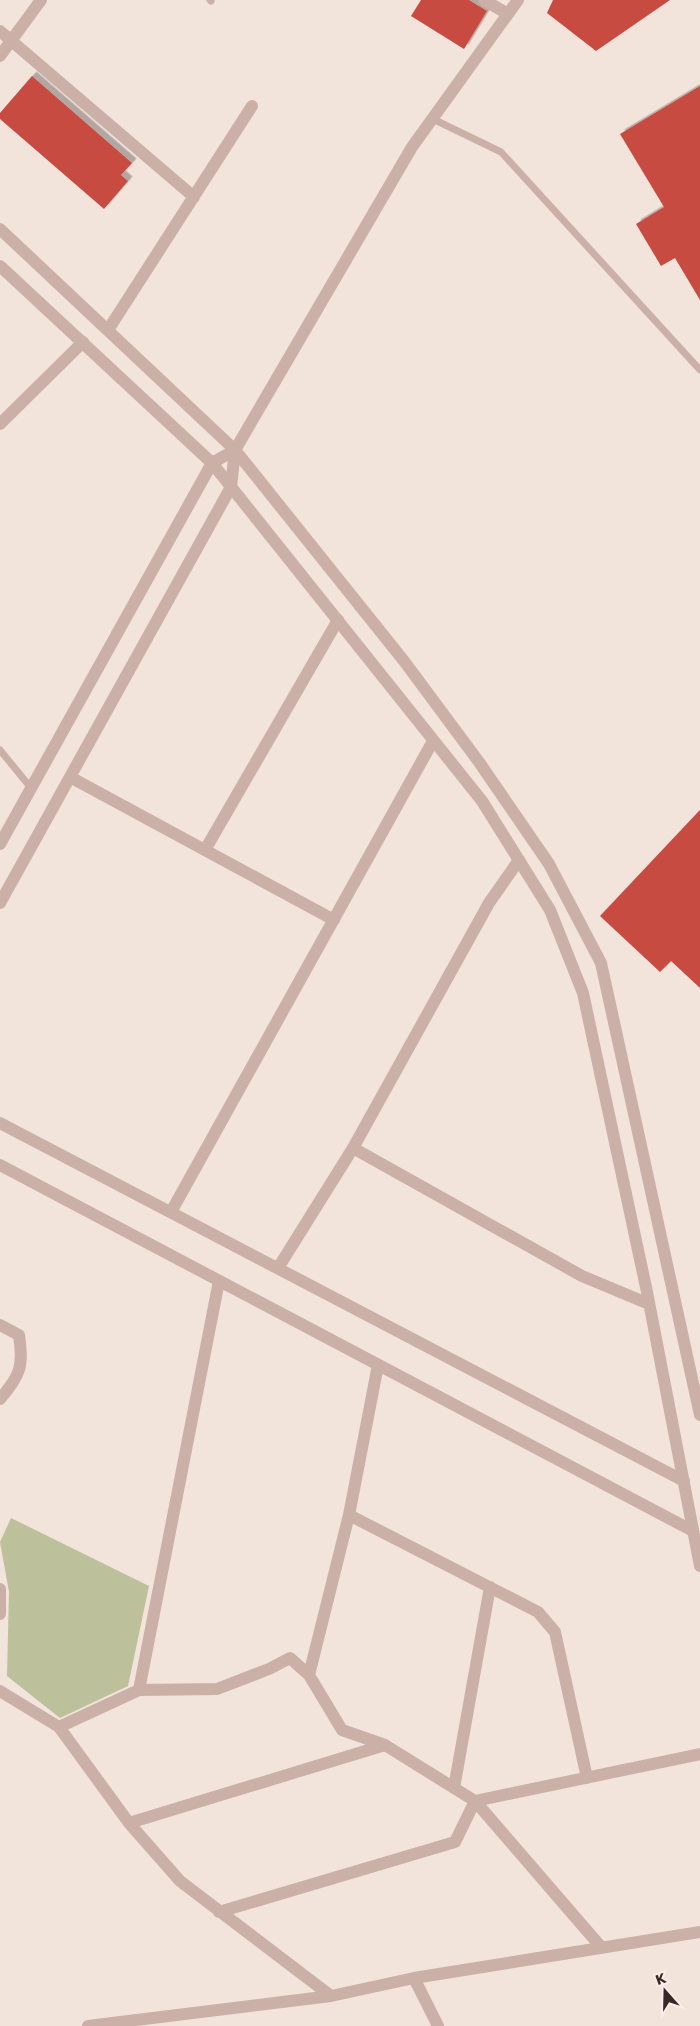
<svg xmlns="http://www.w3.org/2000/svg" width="700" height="2026" font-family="Jost,sans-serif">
<defs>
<filter id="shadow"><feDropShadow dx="4.5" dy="-4.5" stdDeviation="0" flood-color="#0004"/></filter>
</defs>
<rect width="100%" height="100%" fill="#f2e3db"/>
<path fill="#bcc19b" d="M 11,1518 L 149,1586 L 128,1686 L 60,1718 L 7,1676 L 9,1592 L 0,1542 Z"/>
<path fill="#c84b43" filter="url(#shadow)" d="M 421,0 L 469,0 L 487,11 L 464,49 L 411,16 Z
M 553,0 L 670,0 L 596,51 L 547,13 Z
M 32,76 L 132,163 L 121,175 L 128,181 L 104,209 L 0,119 L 0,113 Z
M 700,86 L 700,300 L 675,258 L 661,266 L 636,224 L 664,207 L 620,134 Z
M 700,810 L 700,988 L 671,961 L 660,972 L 600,916 Z"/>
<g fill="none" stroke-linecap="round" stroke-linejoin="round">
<path stroke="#cbb0a7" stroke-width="7" d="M 210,0 L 211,1
M 433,119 L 501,152 L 700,370
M 0,750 L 31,788"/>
<path stroke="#cbb0a7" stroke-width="12" d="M 484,0 L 508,14
M 0,31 L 194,197
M 0,56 L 41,0
M 108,330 L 252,106
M 0,424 L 83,342
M 70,777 L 334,920
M 0,844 L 212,463 L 235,450
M 205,850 L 338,620
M 0,903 L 231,487 L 235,450 L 412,147 L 518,0
M 0,1123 L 684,1481
M 353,1148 L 582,1276 L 649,1304
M 0,1165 L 693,1531
M 171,1212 L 433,741
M 278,1268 L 353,1148 L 489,903 L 519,860
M 0,1325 L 19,1335 C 24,1366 20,1376 0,1399
M 349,1515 L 538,1612 L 555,1632 L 587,1778
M 0,1589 L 0,1614
M 309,1675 L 349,1515 L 378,1365
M 139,1690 L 219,1281
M 0,1691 L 59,1727 L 129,1823 L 180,1881 L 331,1996
M 59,1727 L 139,1690 L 217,1689 L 269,1669 L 290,1658 L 309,1675 L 342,1730 L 385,1745
M 454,1788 L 490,1587
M 129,1823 L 385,1745 L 475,1801 L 455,1842 L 219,1912
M 601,1947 L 475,1801 L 700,1754
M 414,1978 L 438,2026
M 88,2026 L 331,1996 L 414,1978 L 700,1932"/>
<path stroke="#cbb0a7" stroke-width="12" d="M 0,229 L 235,450 L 404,661 L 479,762 L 549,864 L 601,963 L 700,1415
M 0,266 L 212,463 L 482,801 L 550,910 L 583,993 L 647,1292 L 700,1566"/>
</g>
<g transform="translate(665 1991) rotate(340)" stroke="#faeee7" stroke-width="4" paint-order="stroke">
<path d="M0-4L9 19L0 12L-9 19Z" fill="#372928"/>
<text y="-8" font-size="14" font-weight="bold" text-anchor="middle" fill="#372928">K</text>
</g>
</svg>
